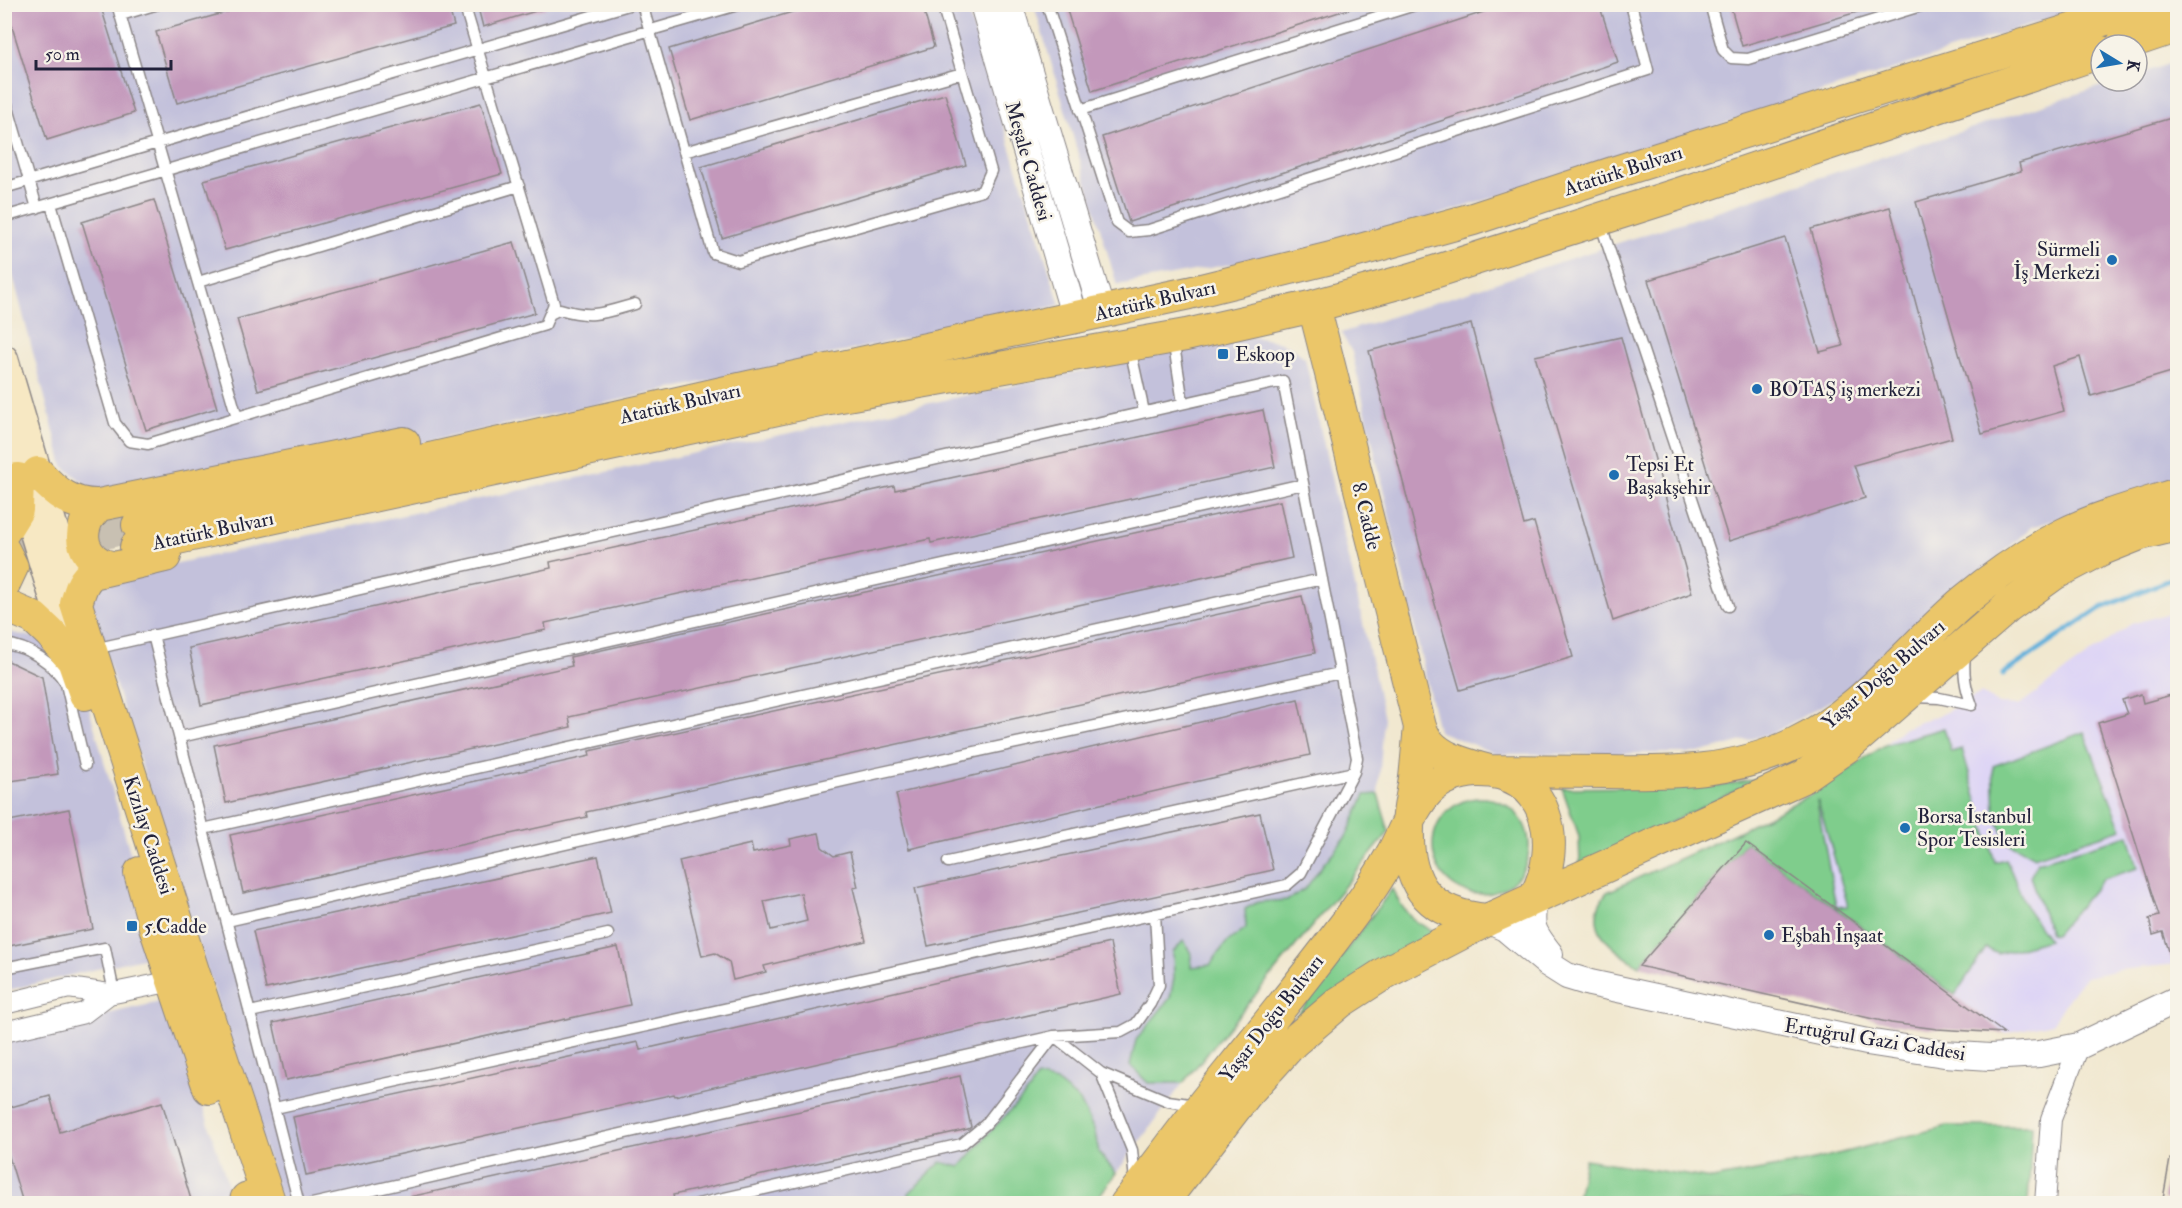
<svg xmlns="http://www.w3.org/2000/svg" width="2182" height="1208" font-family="'IM FELL Double Pica',serif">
<rect width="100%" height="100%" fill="#f7f3e8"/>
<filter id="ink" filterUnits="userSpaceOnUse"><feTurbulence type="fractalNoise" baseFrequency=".0167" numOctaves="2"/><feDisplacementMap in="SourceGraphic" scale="12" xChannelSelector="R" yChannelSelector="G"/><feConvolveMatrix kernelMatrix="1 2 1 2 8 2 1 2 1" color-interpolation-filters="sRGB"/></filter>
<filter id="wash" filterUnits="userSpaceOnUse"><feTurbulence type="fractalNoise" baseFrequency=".008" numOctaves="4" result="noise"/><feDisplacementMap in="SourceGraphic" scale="24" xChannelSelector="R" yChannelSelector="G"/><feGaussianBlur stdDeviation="1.35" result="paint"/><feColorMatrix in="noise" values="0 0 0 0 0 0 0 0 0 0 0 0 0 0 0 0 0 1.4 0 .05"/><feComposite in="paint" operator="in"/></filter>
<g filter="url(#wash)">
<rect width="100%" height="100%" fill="#f1e8d0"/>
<path fill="#ded5f5" d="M 2177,611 L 2177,964 L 2119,970 L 2086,977 L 2076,987 L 2053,1023 L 2005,1033 L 1733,834 L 1816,792 L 1884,745 L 1904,728 L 1944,713 L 1981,693 L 1998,704 L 2019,705 L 2131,624 Z"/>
<path fill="#c3c1db" d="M 4,5 L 966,5 L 1060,305 L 138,504 L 101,497 L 63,466 L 5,246 Z
M 1034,5 L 2092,5 L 1358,241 L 1117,285 Z
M 2177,61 L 2177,486 L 2091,508 L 2031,527 L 1862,683 L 1773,733 L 1698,753 L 1497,754 L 1438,731 L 1352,352 L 1341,333 L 2117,81 L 2137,81 L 2137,75 Z
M 1246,336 L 1271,340 L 1290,346 L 1305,358 L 1384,719 L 1378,794 L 1389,832 L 1183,1083 L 1094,1203 L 282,1203 L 91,609 L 91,588 L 103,579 Z
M 4,631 L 33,637 L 75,659 L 159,954 L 5,991 Z
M 169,1000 L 234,1203 L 5,1203 L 4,1037 Z"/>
<path fill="#7fcd8c" stroke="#507864" stroke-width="1.5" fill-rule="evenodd" d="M 1944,728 L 1951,752 L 1962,749 L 1995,862 L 2006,859 L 2027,909 L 2049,940 L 1998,954 L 1986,948 L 1955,995 L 1746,843 L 1639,966 C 1612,949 1580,927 1607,892 L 1733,834 L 1816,792 L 1885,745 ZM 1817,801 L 1818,801 L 1848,906 L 1836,907 Z
M 2084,732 L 2122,829 L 2034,857 L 2007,842 L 1995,814 L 1993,766 Z
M 1763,778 L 1580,866 L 1579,836 L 1562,788 L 1719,786 Z
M 1378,794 L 1389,832 L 1183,1083 L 1148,1083 L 1130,1065 L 1136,1040 L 1170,998 L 1174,978 L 1173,952 L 1184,940 L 1192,956 L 1191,967 L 1210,965 L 1226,943 L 1246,928 L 1245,909 L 1258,902 L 1288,900 L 1306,888 L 1324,863 L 1346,837 L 1365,795 Z
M1433 846a48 48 0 1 1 96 0a48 48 0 1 1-96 0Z
M 2129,835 L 2138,868 L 2103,879 L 2055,935 L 2050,934 L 2030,876 L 2038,862 Z
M 1392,889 C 1404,912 1411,921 1435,932 L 1290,1025 Z
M 1037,1077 L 1056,1082 L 1080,1101 L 1095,1132 L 1099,1153 L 1116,1173 L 1094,1203 L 909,1203 L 909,1193 L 941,1162 L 960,1167 L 988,1134 L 1029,1091 Z
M 1947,1126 L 2032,1126 L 2028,1203 L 1576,1203 L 1585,1159 L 1712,1179 L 1806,1162 Z"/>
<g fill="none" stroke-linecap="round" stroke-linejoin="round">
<path stroke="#61b0db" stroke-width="5" d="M 2003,674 L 2099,609 L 2178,576"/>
</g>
<g id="blocks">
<path fill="#c398bb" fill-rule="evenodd" d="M 5,4 L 100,4 L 134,113 L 47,140 Z
M 255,4 L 448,4 L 454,26 L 177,103 L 156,32 Z
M 477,4 L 546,4 L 546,8 L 483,27 Z
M 819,4 L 922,4 L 934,47 L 690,120 L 669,49 Z
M 1065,4 L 1352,4 L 1352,8 L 1092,91 Z
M 1508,4 L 1599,4 L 1618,62 L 1384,140 L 1129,222 L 1102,137 Z
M 1730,4 L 1870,4 L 1871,8 L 1742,46 Z
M 945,94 L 966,165 L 722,238 L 701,167 Z
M 481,103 L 502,174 L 225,250 L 204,180 Z
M 2178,116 L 2178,370 L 2091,396 L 2080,357 L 2052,366 L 2064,411 L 1982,434 L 1916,202 L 2021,171 L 2019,163 Z
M 154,200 L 217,408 L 146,430 L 82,222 Z
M 1890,207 L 1952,438 L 1854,465 L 1865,498 L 1729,541 L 1648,280 L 1785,238 L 1820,352 L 1843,346 L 1811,229 Z
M 514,242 L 535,313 L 258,390 L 237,319 Z
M 1471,324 L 1524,525 L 1534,522 L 1573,657 L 1460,690 L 1421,556 L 1422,555 L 1369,351 Z
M 1621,337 L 1692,593 L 1613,621 L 1535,356 Z
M 1263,410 L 1275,467 L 931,543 L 930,539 L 545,623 L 546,630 L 201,705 L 189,648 L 551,568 L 550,562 L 894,486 L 895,490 Z
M 1280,501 L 1292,558 L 569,717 L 571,727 L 226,803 L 214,745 L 572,666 L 570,657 Z
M 1302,596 L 1315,653 L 586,812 L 587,817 L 243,893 L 230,835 L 590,756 L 589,751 Z
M 4,659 L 42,677 L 58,774 L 4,782 Z
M 2178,693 L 2178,967 L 2174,967 L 2163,932 L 2153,935 L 2149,919 L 2159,916 L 2098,723 L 2127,714 L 2122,700 L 2141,694 L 2143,703 Z
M 1298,699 L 1310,755 L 909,849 L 896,794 Z
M 69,809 L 93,929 L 4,947 L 4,822 Z
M 1260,813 L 1273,870 L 928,946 L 915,888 Z
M 819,833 L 822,847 L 834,856 L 850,852 L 858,887 L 853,888 L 866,941 L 764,966 L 766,972 L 733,980 L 729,962 L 715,953 L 702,956 L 679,861 L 751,844 L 753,853 L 791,845 L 790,839 ZM 801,893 L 807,921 L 771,930 L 764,901 Z
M 1746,843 L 1835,908 L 2004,1033 L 1937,1029 L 1891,1023 L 1639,966 Z
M 598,856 L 611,913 L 266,989 L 253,931 Z
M 1110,943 L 1121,994 L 675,1096 L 674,1094 L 306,1175 L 293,1117 L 638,1042 L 640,1050 Z
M 618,947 L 630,1005 L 286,1080 L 273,1023 Z
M 960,1076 L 971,1127 L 968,1129 L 673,1195 L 674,1199 L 656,1203 L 410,1203 L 409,1197 Z
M 50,1096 L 60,1132 L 162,1102 L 192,1203 L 23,1203 L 4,1140 L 4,1109 Z
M 2170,1159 L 2178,1160 L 2178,1202 L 2163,1199 Z"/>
</g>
</g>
<g filter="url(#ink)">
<use href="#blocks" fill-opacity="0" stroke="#8a8586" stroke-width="1.5"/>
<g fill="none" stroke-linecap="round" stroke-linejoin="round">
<path stroke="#c8c0b2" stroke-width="32" stroke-dasharray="32 16" stroke-linecap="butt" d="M 4,557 L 138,525"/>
<g stroke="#8a8586" stroke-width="13">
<path id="service" d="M 117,4 L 237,417
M 642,4 L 713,253 L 738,261 L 982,191 L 991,171 L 942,4
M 1047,4 L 1117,223 L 1129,232 L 1149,230 L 1648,70 L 1631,4
M 1710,4 L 1723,50 L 1731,58 L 1748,59 L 1927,4
M 121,15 L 158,4
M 4,94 L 37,208
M 1080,110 L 1418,4
M 684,152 L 962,73
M 4,188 L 632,4
M 51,204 L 115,423 L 129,441 L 148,444 L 545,325 L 554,304 L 464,4
M 4,217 L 741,4
M 1600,222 L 1728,606
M 198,282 L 519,186
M 550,314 L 560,309 C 592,319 604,313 635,304
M 1173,339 L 1183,403
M 1130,348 L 1144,412
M 153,635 L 299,1204
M 4,644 C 29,647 54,663 66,684 L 85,765
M 94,649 L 1283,381 L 1357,758 L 1354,772 L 1301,873 L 1287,885 L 275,1108
M 1965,653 C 1963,673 1965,687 1972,705
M 1916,697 L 1939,698 L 1972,705
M 180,737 L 1303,484
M 203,829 L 1322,579
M 948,862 L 1354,772
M 227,921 L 878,773 L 1340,673
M 4,968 L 105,948 L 114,993
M 250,1012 L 608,934
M 1101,1073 L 1132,1150 L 1135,1181
M 312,1204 L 1054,1036 L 1121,1032 L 1136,1024 L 1150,1004 L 1159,985 L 1155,914
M 698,1204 L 962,1144 L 986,1124 L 1054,1036 L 1101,1073 L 1168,1101 L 1196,1105"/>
</g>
<g stroke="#8a8586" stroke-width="22">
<path id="minor" d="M 4,1004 L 69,988 L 109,994 L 173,981
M 4,1032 L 84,1013 L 109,994
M 2045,1204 L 2051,1119 L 2079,1046"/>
</g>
<g stroke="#8a8586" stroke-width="28">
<path id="tertiary" d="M 983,4 L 1075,318
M 1009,4 L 1102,312
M 1535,897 C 1529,927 1532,931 1550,954
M 1487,920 L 1505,928 L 1548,964 L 1567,976 L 1590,983 L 1867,1042 L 1944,1054 L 1990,1057 L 2039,1054 L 2079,1046 L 2178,999"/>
</g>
<g stroke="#8a8586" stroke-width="31">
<path id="secondary" d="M 4,359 L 76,604
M 4,433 L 72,658"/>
</g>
<g stroke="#8a8586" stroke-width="34">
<path id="primary" d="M 2122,45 L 2178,26
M 1314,306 L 1420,727 C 1422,732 1425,739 1429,743 C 1443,760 1469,765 1489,771 C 1529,771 1568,772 1608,772 C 1673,773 1733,773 1794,744 C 1862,712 1908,649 1964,601 C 1994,576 2027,553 2062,535 C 2098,517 2139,506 2178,494
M 38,473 C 55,492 72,506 99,505 L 404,443
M 99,505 C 93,511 87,517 85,525 C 78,546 92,564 112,567
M 138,525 L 748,387 L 1189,293 L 1335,257 L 1473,219 L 1619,171 L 2154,4
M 4,531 L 17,510 L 18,479
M 136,547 L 824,399 L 1186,335 L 1314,306 L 1412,279 L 1682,193 L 2101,52
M 4,551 L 12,567 L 4,584
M 165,556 L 93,573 C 82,580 80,591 76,604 L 194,974 L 270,1204
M 4,605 L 34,618 L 50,633 L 73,660 L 85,694
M 1420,727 C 1418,744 1417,761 1415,778 C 1413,794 1408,811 1408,828 C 1406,885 1429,915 1487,920
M 140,873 L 155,927 L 209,1088
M 1126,1204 C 1153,1170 1178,1136 1204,1103 C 1253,1042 1303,981 1350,918 C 1365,898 1380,876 1392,854 C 1403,834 1412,808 1428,791 C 1441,778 1459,772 1477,771 C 1549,769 1564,845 1535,897
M 1161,1204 L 1246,1094 L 1293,1042 L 1340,1002 L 1385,973 L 1487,920 L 1803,777 L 1849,745 L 2008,607 L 2054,574 L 2100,550 L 2140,534 L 2178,525"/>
</g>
<g stroke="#8a8586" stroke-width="35">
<path id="motorway" d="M 247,1199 L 248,1204"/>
</g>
<use href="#service" stroke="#fff" stroke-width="10"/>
<use href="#minor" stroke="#fff" stroke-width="20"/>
<use href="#tertiary" stroke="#fff" stroke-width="26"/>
<use href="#secondary" stroke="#f7e8c3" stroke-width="28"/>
<use href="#primary" stroke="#ebc669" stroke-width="32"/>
<use href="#motorway" stroke="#ebc669" stroke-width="33"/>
</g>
</g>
<g fill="#1f6fb2" stroke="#f7f3e8" stroke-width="2">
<circle cx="2112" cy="260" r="6"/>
<rect x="1217" y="348" width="12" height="12" rx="3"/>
<circle cx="1757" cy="389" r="6"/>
<circle cx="1614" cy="475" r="6"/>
<circle cx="1905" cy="828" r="6"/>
<rect x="126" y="920" width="12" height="12" rx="3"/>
<circle cx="1769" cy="935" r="6"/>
</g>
<g text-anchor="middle" stroke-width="5" stroke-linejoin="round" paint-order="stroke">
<g font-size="20" fill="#22223b" stroke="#f7f3e8">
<text transform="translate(1029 161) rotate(74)" y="7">Meşale Caddesi</text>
<text transform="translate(1623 170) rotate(-18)" y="7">Atatürk Bulvarı</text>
<text transform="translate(1155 300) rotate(-13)" y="7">Atatürk Bulvarı</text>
<text transform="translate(680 403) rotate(-13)" y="7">Atatürk Bulvarı</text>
<text transform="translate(1367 516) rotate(76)" y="7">8. Cadde</text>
<text transform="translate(213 530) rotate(-12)" y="7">Atatürk Bulvarı</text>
<text transform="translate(1883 674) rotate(-41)" y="7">Yaşar Doğu Bulvarı</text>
<text transform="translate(149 835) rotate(72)" y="7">Kızılay Caddesi</text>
<text transform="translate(1271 1018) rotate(-52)" y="7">Yaşar Doğu Bulvarı</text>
<text transform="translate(1875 1039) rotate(9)" y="7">Ertuğrul Gazi Caddesi</text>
</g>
<g font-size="20" fill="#22223b" stroke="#f7f3e8" text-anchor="start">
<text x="2100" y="256" text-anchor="end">Sürmeli<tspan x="2100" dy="23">İş Merkezi</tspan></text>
<text x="1235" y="361">Eskoop</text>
<text x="1769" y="396">BOTAŞ iş merkezi</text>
<text x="1626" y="471">Tepsi Et<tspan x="1626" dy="23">Başakşehir</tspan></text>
<text x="1917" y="823">Borsa İstanbul<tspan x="1917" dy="23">Spor Tesisleri</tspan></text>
<text x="144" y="933">5.Cadde</text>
<text x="1781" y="942">Eşbah İnşaat</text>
</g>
</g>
<rect width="2182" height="1208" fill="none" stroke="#f7f3e8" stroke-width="24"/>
<g transform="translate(2119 63) rotate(101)"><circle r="28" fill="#f7f3e8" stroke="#a29fa3" stroke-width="1.5"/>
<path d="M0-4.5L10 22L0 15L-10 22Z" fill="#1f6fb2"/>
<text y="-9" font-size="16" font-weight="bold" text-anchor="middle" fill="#22223b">K</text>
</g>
<path d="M36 60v9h135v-9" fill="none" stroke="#22223b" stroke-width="3"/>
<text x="45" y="60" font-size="18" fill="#22223b" stroke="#f7f3e8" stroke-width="4.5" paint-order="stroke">50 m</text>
</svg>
